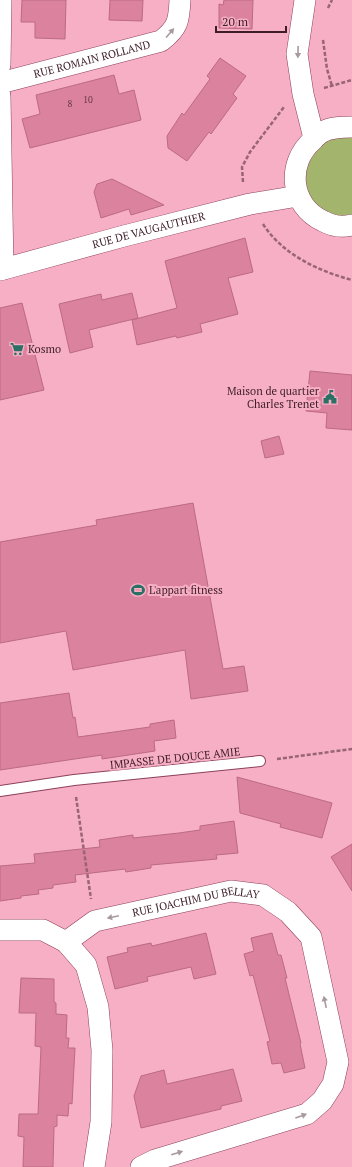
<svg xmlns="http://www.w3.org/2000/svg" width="352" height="1167" font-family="'PT Serif',serif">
<rect width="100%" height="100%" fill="#f6afc4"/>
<path fill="#a3b46d" d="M 352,127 L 352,225 L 316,218 L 297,162 L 304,147 Z"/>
<path fill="#db829e" stroke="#bc6a85" d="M 22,0 L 66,0 L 65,39 L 35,38 L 35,22 L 21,22 Z
M 110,0 L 143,0 L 142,21 L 109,20 Z
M 224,0 L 253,0 L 252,29 L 219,28 L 219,4 L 223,5 Z
M 220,58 L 246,76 L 233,94 L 237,98 L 211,134 L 209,132 L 187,161 L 168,148 L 167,136 L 182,113 L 184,115 L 210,79 L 207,76 Z
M 114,75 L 119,94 L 134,90 L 141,120 L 30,148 L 22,119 L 40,114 L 36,95 Z
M 112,179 L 164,205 L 131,215 L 129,209 L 101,218 L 94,192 L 97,184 Z
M 245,238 L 253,272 L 228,278 L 238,314 L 200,324 L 202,332 L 177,338 L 176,336 L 137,345 L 132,320 L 177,308 L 165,261 Z
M 132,293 L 138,318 L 89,330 L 93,347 L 70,353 L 59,304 L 101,294 L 102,300 Z
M 22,303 L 44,390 L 0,400 L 0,308 Z
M 310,371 L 352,375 L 352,430 L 326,428 L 327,413 L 306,411 Z
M 279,436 L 284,454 L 265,458 L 261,441 Z
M 193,503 L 223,669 L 244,666 L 248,691 L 191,699 L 185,650 L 73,670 L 66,631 L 0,643 L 0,542 L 97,525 L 96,520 Z
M 69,693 L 73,718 L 75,717 L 78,737 L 150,727 L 150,724 L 174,720 L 176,738 L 154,741 L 155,751 L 102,759 L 102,755 L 0,770 L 0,703 Z
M 237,777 L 332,803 L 322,838 L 280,827 L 281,824 L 240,813 Z
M 234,821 L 238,853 L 216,855 L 217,859 L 151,865 L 151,868 L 126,872 L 125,869 L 75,875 L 76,882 L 53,885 L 53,888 L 38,890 L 39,894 L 21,896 L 21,898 L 0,901 L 0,866 L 35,863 L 34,854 L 100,847 L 99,840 L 133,835 L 133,838 L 179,833 L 200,830 L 200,826 Z
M 352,844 L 352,891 L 331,857 Z
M 206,933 L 216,974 L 194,979 L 191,967 L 147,977 L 148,981 L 115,989 L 107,957 L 128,952 L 127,948 L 151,943 L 152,946 Z
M 272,933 L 278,955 L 281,955 L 287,978 L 285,978 L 301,1043 L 300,1044 L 305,1068 L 284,1073 L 281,1063 L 272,1064 L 267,1042 L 270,1041 L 253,975 L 250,976 L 244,954 L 254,951 L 251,938 Z
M 21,978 L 54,979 L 54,1002 L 56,1003 L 56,1014 L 67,1015 L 66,1038 L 69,1038 L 68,1048 L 75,1048 L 72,1104 L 69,1103 L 68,1116 L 57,1115 L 57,1126 L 54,1127 L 53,1167 L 23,1167 L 24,1137 L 18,1136 L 19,1114 L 38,1114 L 41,1047 L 35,1046 L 36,1013 L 19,1013 Z
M 233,1069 L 242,1101 L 221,1106 L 221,1109 L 141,1128 L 134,1096 L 141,1076 L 164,1070 L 167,1084 Z"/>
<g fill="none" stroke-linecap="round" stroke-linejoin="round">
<g stroke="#8c405a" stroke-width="12">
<path id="service" d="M 0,791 L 74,780 L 260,761"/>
</g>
<g stroke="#8c405a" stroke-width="22">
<g id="minor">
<path d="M 305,0 L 297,54 L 303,94 L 314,138"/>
<path d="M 0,65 L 1,0"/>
<path id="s1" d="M 0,83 L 161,41 C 178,28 179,21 180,0"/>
<path d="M 0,96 L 3,269"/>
<path d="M 352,127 C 342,127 331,127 322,132 C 319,134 315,137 313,140 C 286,163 290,206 323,221 C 332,226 341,228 352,225"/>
<path id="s2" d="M 0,270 L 124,236 L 250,204 L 298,196"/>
<path d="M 0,930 L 43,930 L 66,942 L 86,965 L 98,1007 L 102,1050 L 101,1122 L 94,1167"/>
<path id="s3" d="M 66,942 L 95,921 L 231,891 L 263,895 L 288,912 L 311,937 L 338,1062 L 333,1084 L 322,1101 L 307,1114 L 155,1160 L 141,1167"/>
</g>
</g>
<path stroke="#996575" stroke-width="2.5" stroke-dasharray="4 2" stroke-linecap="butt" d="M 328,8 L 332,0
M 323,40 L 327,69 L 332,86
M 324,88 L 352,80
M 243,182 L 242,167 L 250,152 L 284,107
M 263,224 C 282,254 318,271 352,280
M 277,759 L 352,749
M 76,797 L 91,899"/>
<use href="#service" stroke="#fff" stroke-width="10"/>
<use href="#minor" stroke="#fff" stroke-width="21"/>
</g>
<defs><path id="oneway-solid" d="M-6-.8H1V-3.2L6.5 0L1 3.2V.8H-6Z"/></defs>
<g fill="#a8999e">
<use href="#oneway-solid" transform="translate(170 33) rotate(-49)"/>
<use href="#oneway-solid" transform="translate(298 52) rotate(91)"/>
<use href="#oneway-solid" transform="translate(113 917) rotate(168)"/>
<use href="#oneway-solid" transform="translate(325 1002) rotate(-102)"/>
<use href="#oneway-solid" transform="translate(301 1116) rotate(-20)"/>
<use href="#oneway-solid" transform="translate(177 1153) rotate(-17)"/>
</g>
<defs>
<g id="supermarket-bare" transform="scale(1.08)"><path d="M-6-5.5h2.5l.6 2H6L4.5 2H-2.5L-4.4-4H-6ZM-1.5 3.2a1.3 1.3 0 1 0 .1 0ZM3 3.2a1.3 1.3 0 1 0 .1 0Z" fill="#2b7064" stroke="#f6afc4" stroke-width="2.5" paint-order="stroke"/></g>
<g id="civic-bare" transform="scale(1.08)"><path d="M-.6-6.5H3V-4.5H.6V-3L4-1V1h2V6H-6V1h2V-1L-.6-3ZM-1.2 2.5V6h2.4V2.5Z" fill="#2b7064" stroke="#f6afc4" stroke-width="2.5" paint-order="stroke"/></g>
<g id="stadium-bare" transform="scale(1.08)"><path d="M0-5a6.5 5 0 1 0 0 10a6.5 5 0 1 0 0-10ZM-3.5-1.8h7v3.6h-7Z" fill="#2b7064" stroke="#f6afc4" stroke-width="2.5" paint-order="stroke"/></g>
</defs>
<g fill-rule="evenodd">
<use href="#supermarket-bare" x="17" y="349"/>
<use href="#civic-bare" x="330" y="397"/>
<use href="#stadium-bare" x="138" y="590"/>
</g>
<g text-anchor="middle" stroke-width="4" stroke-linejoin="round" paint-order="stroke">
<g font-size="9" fill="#653646">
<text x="88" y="103">10</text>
<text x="70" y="107">8</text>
</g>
<g font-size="11" fill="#3e1d28" stroke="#f6afc4">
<text dy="4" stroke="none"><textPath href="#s1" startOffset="95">RUE ROMAIN ROLLAND</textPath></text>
<text dy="4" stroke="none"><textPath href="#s2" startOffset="154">RUE DE VAUGAUTHIER</textPath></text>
<text transform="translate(175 758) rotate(-6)" y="4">IMPASSE DE DOUCE AMIE</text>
<text dy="4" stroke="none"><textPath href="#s3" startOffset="139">RUE JOACHIM DU BELLAY</textPath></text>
</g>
<g font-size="11" fill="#3e1d28" stroke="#f6afc4" text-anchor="start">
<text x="28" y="353">Kosmo</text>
<text x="319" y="395" text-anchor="end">Maison de quartier<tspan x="319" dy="13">Charles Trenet</tspan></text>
<text x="149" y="594">L'appart fitness</text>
</g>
</g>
<path d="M216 26v6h70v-6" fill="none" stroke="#3e1d28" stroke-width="2"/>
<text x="222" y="26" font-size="12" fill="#3e1d28" stroke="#f6afc4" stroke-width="3" paint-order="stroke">20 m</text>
</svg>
